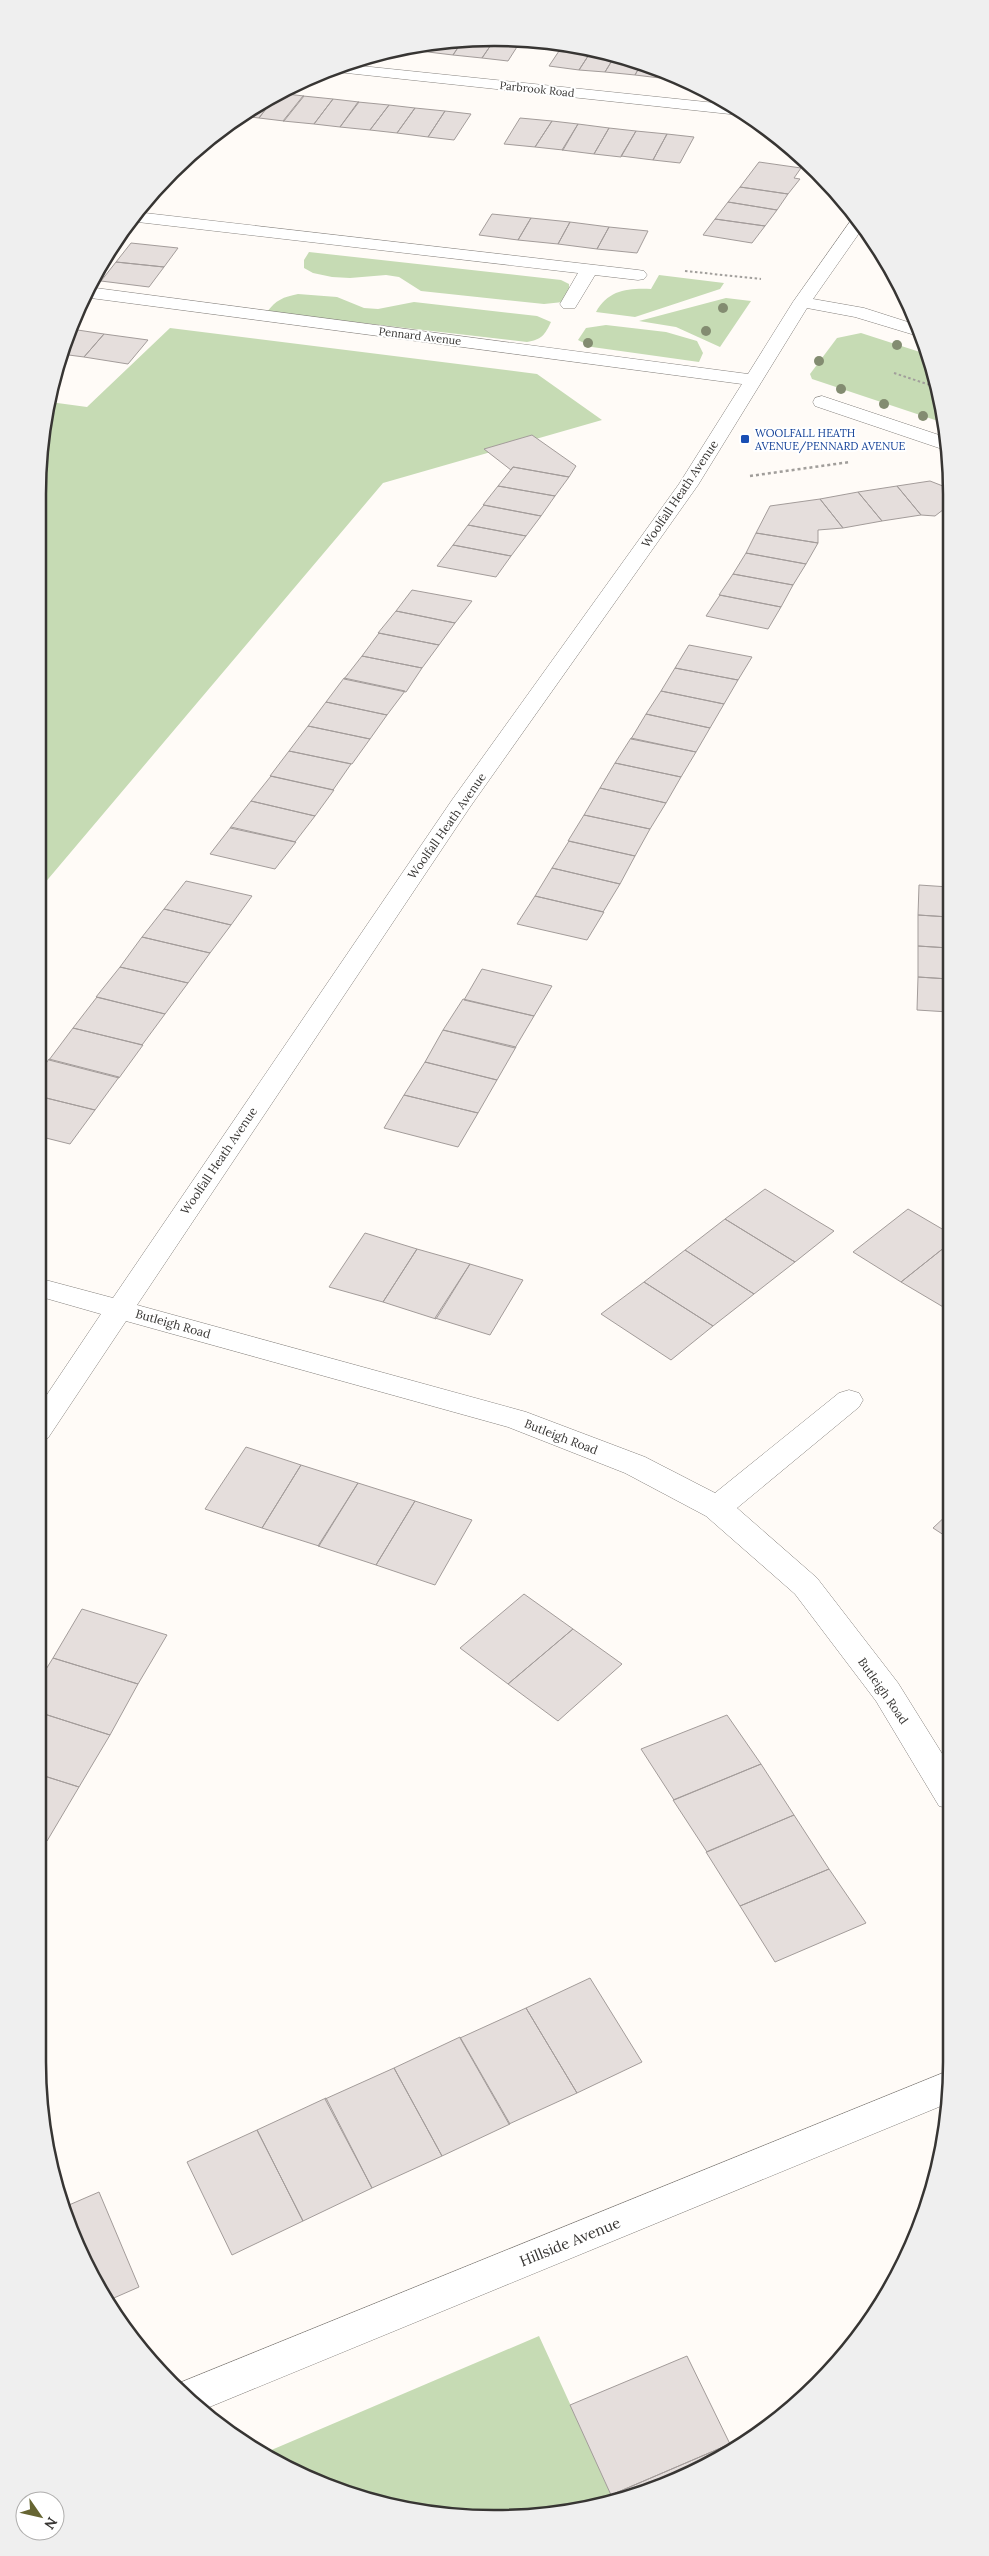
<svg xmlns="http://www.w3.org/2000/svg" width="989" height="2556" font-family="Lora,serif">
<rect width="100%" height="100%" fill="#fffbf7"/>
<path fill="#c6dbb4" d="M 309,252 L 561,280 L 569,284 L 569,291 L 563,302 L 544,304 L 421,291 L 399,277 L 386,275 L 350,278 L 332,277 L 313,273 L 304,268 L 304,260 Z
M 659,275 L 724,283 L 720,289 L 635,317 L 596,312 C 608,290 628,288 651,289 Z
M 298,294 L 337,297 L 364,308 L 378,309 L 414,302 L 537,316 L 551,322 C 545,335 541,340 527,342 L 267,312 C 276,300 283,297 298,294 Z
M 726,298 L 751,301 L 720,347 L 676,327 L 639,321 Z
M 606,325 L 666,332 L 697,341 L 703,353 L 699,362 L 592,347 L 578,340 L 586,328 Z
M 170,328 L 537,374 L 602,420 L 383,483 L 38,891 L 38,495 L 50,402 L 87,407 Z
M 861,333 L 923,353 L 944,423 L 812,379 L 810,374 L 837,338 Z
M 539,2336 L 614,2500 L 584,2510 L 435,2515 L 348,2494 L 262,2454 Z"/>
<path fill="#e5dedc" stroke="#a39c9a" d="M 495,39 L 482,58 L 453,55 L 463,40 Z
M 495,39 L 522,39 L 508,61 L 482,58 Z
M 463,40 L 453,55 L 428,52 L 436,41 Z
M 436,41 L 428,52 L 400,49 L 435,41 Z
M 563,45 L 592,50 L 579,70 L 549,66 Z
M 592,50 L 616,54 L 605,72 L 579,70 Z
M 616,54 L 640,66 L 635,75 L 605,72 Z
M 640,66 L 662,75 L 660,78 L 635,75 Z
M 278,93 L 259,118 L 242,116 L 266,99 Z
M 278,93 L 304,96 L 284,121 L 259,118 Z
M 303,96 L 333,99 L 314,124 L 283,121 Z
M 333,99 L 359,102 L 340,127 L 314,124 Z
M 358,102 L 389,105 L 370,130 L 340,127 Z
M 389,105 L 415,108 L 397,133 L 370,130 Z
M 415,108 L 445,111 L 428,137 L 397,133 Z
M 445,111 L 471,114 L 454,140 L 428,137 Z
M 520,118 L 552,121 L 535,147 L 504,144 Z
M 552,121 L 578,124 L 563,150 L 535,147 Z
M 578,124 L 609,128 L 594,154 L 562,150 Z
M 609,128 L 636,131 L 621,157 L 594,154 Z
M 636,131 L 667,134 L 653,160 L 621,156 Z
M 667,134 L 694,137 L 680,163 L 653,160 Z
M 759,162 L 801,168 L 794,178 L 800,179 L 788,194 L 740,187 Z
M 740,187 L 788,194 L 777,210 L 728,202 Z
M 728,202 L 777,210 L 765,226 L 715,219 Z
M 492,214 L 531,218 L 518,240 L 479,235 Z
M 531,218 L 570,222 L 558,244 L 518,240 Z
M 715,219 L 765,226 L 752,243 L 703,235 Z
M 570,222 L 609,227 L 597,249 L 558,244 Z
M 609,227 L 648,231 L 637,253 L 597,249 Z
M 131,243 L 178,248 L 164,267 L 116,262 Z
M 116,262 L 164,267 L 149,287 L 101,281 Z
M 71,329 L 104,334 L 84,357 L 61,354 Z
M 104,334 L 148,340 L 128,364 L 84,357 Z
M 532,435 L 576,466 L 569,477 L 513,467 L 511,470 L 484,449 Z
M 513,467 L 569,477 L 555,496 L 498,486 Z
M 930,481 L 948,488 L 948,506 L 935,516 L 921,515 L 897,486 Z
M 498,486 L 555,496 L 541,516 L 483,505 Z
M 897,486 L 921,515 L 882,521 L 858,492 Z
M 858,492 L 882,521 L 843,528 L 820,499 Z
M 820,499 L 843,528 L 818,530 L 818,543 L 756,533 L 770,506 Z
M 484,505 L 541,516 L 526,536 L 468,525 Z
M 468,525 L 526,536 L 511,556 L 453,545 Z
M 756,533 L 818,543 L 806,564 L 746,553 Z
M 453,545 L 511,556 L 496,577 L 437,566 Z
M 746,553 L 806,564 L 793,585 L 733,574 Z
M 733,574 L 793,585 L 781,607 L 719,595 Z
M 412,590 L 472,601 L 455,623 L 396,611 Z
M 720,595 L 781,607 L 768,629 L 706,616 Z
M 396,611 L 455,623 L 439,645 L 378,633 Z
M 379,633 L 439,645 L 422,668 L 362,656 Z
M 689,645 L 752,657 L 738,680 L 675,668 Z
M 362,656 L 422,668 L 406,692 L 344,679 Z
M 675,668 L 738,680 L 724,704 L 661,691 Z
M 344,678 L 405,691 L 387,715 L 326,702 Z
M 661,691 L 724,704 L 710,728 L 646,714 Z
M 326,702 L 387,715 L 370,739 L 308,726 Z
M 646,714 L 710,728 L 696,752 L 631,739 Z
M 308,726 L 370,739 L 352,764 L 289,751 Z
M 631,738 L 696,752 L 681,777 L 615,763 Z
M 289,751 L 351,764 L 333,790 L 270,776 Z
M 615,763 L 681,777 L 666,803 L 600,788 Z
M 271,776 L 334,790 L 315,816 L 251,801 Z
M 600,788 L 666,803 L 650,829 L 584,815 Z
M 251,801 L 315,816 L 295,842 L 230,828 Z
M 584,815 L 650,829 L 635,856 L 568,841 Z
M 231,827 L 296,842 L 275,869 L 210,854 Z
M 569,841 L 635,856 L 620,884 L 552,868 Z
M 552,868 L 620,884 L 603,912 L 535,896 Z
M 186,881 L 252,896 L 231,925 L 164,909 Z
M 919,885 L 949,887 L 949,917 L 918,915 Z
M 535,896 L 604,912 L 587,940 L 517,924 Z
M 164,909 L 231,925 L 210,953 L 142,937 Z
M 918,915 L 949,917 L 949,948 L 918,946 Z
M 142,937 L 210,953 L 188,983 L 120,967 Z
M 918,946 L 949,948 L 949,979 L 918,977 Z
M 120,967 L 188,983 L 165,1014 L 96,997 Z
M 482,969 L 552,986 L 534,1016 L 464,1000 Z
M 918,977 L 949,979 L 949,1012 L 917,1010 Z
M 97,997 L 165,1014 L 142,1045 L 73,1028 Z
M 463,999 L 534,1016 L 515,1048 L 443,1030 Z
M 73,1028 L 143,1045 L 119,1078 L 49,1060 Z
M 443,1030 L 516,1047 L 497,1080 L 425,1062 Z
M 49,1059 L 119,1077 L 95,1110 L 38,1096 L 38,1075 Z
M 425,1062 L 497,1080 L 478,1113 L 404,1095 Z
M 404,1095 L 478,1113 L 458,1147 L 384,1128 Z
M 38,1096 L 95,1110 L 70,1144 L 38,1136 Z
M 765,1189 L 814,1219 L 834,1231 L 795,1262 L 725,1219 Z
M 908,1209 L 949,1233 L 950,1243 L 901,1282 L 853,1252 Z
M 725,1219 L 795,1262 L 754,1294 L 685,1250 Z
M 365,1233 L 417,1249 L 383,1302 L 329,1287 Z
M 950,1243 L 950,1311 L 901,1282 Z
M 417,1249 L 470,1264 L 436,1319 L 383,1302 Z
M 685,1250 L 754,1294 L 713,1326 L 644,1282 Z
M 470,1264 L 523,1280 L 490,1335 L 435,1318 Z
M 644,1282 L 713,1326 L 671,1360 L 601,1314 Z
M 246,1447 L 301,1465 L 262,1528 L 205,1509 Z
M 301,1465 L 358,1483 L 319,1546 L 262,1528 Z
M 358,1483 L 415,1501 L 376,1565 L 318,1546 Z
M 415,1501 L 472,1520 L 435,1585 L 376,1565 Z
M 950,1512 L 950,1539 L 933,1528 Z
M 524,1594 L 573,1629 L 508,1684 L 460,1648 Z
M 82,1609 L 167,1635 L 138,1684 L 53,1658 Z
M 573,1629 L 622,1664 L 558,1721 L 508,1684 Z
M 53,1658 L 138,1684 L 110,1735 L 38,1712 L 38,1682 Z
M 38,1712 L 110,1735 L 79,1787 L 38,1774 Z
M 727,1715 L 761,1764 L 674,1800 L 641,1749 Z
M 761,1764 L 794,1815 L 707,1852 L 673,1800 Z
M 38,1774 L 79,1787 L 47,1841 L 38,1838 Z
M 794,1815 L 829,1869 L 740,1906 L 706,1852 Z
M 38,1837 L 47,1840 L 38,1857 Z
M 829,1869 L 866,1923 L 775,1962 L 740,1906 Z
M 590,1978 L 642,2062 L 577,2093 L 526,2008 Z
M 526,2008 L 577,2093 L 509,2124 L 460,2038 Z
M 460,2037 L 510,2124 L 442,2156 L 394,2068 Z
M 394,2068 L 442,2156 L 372,2188 L 325,2099 Z
M 326,2098 L 372,2188 L 303,2221 L 257,2130 Z
M 257,2130 L 303,2221 L 232,2255 L 187,2162 Z
M 99,2192 L 139,2287 L 107,2301 L 99,2290 L 62,2208 Z
M 687,2356 L 730,2444 L 611,2495 L 570,2405 Z
M 730,2444 L 733,2450 L 670,2484 L 614,2500 L 611,2495 Z"/>
<g fill="none" stroke-linecap="round" stroke-linejoin="round">
<g stroke="#85817d" stroke-width="1">
<path id="minor" d="M 342,64 L 725,104 L 745,113 L 739,115 L 328,71 Z
M 136,212 L 638,270 L 644,271 L 647,275 L 644,279 L 638,280 L 595,275 L 575,308 L 563,308 L 560,304 L 578,273 L 129,221 Z
M 852,219 L 855,219 L 862,229 L 813,299 L 864,308 L 914,324 L 918,336 L 855,317 L 807,308 L 698,485 L 470,807 L 137,1305 L 526,1412 L 645,1457 L 715,1493 L 839,1393 L 849,1390 L 859,1393 L 863,1400 L 859,1407 L 737,1508 L 817,1578 L 898,1683 L 951,1768 L 951,1809 L 939,1806 L 876,1701 L 795,1594 L 706,1516 L 625,1473 L 508,1427 L 126,1321 L 48,1438 L 38,1440 L 38,1408 L 101,1314 L 38,1296 L 38,1278 L 113,1298 L 452,800 L 679,484 L 742,384 L 83,297 L 88,287 L 748,374 L 793,302 Z
M 822,396 L 948,438 L 948,451 L 815,406 L 813,402 L 815,398 Z
M 948,2071 L 950,2072 L 946,2104 L 207,2408 L 177,2384 Z"/>
</g>
<path stroke="#a19e9b" stroke-width="2" stroke-dasharray="2.5 2.5" stroke-linecap="butt" d="M 685,271 L 761,279
M 894,373 L 933,386"/>
<path stroke="#a19e9b" stroke-width="2.5" stroke-dasharray="3 3" stroke-linecap="butt" d="M 750,476 L 850,462"/>
<use href="#minor" fill="#fff" fill-rule="evenodd"/>
</g>
<g fill="#838c71">
<circle cx="723" cy="308" r="5"/>
<circle cx="706" cy="331" r="5"/>
<circle cx="588" cy="343" r="5"/>
<circle cx="897" cy="345" r="5"/>
<circle cx="819" cy="361" r="5"/>
<circle cx="841" cy="389" r="5"/>
<circle cx="884" cy="404" r="5"/>
<circle cx="923" cy="416" r="5"/>
</g>
<rect fill="#1a4fb4" stroke="#fff" stroke-width="2" x="740" y="434" width="10" height="10" rx="2.5"/>
<g text-anchor="middle" stroke-width="4" stroke-linejoin="round" paint-order="stroke">
<g font-size="11" fill="#373533" stroke="#fff">
<text transform="translate(537 89) rotate(6)" y="4">Parbrook Road</text>
<text transform="translate(420 336) rotate(7)" y="4">Pennard Avenue</text>
</g>
<g font-size="11" fill="#164399" stroke="#fff" text-anchor="start">
<text x="755" y="437">WOOLFALL HEATH<tspan x="755" dy="13">AVENUE/PENNARD AVENUE</tspan></text>
</g>
<g font-size="12" fill="#373533" stroke="#fff">
<text transform="translate(680 494) rotate(-56)" y="4">Woolfall Heath Avenue</text>
<text transform="translate(447 826) rotate(-55)" y="4">Woolfall Heath Avenue</text>
<text transform="translate(219 1161) rotate(-56)" y="4">Woolfall Heath Avenue</text>
<text transform="translate(173 1324) rotate(16)" y="4">Butleigh Road</text>
<text transform="translate(561 1437) rotate(21)" y="4">Butleigh Road</text>
<text transform="translate(883 1691) rotate(55)" y="4">Butleigh Road</text>
</g>
<g font-size="15" fill="#373533" stroke="#fff">
<text transform="translate(570 2242) rotate(-22)" y="5">Hillside Avenue</text>
</g>
</g>
<path d="M0 0H989V2556H0ZM494 46H495A448 448 0 0 1 943 494V2062A448 448 0 0 1 495 2510H494A448 448 0 0 1 46 2062V494A448 448 0 0 1 494 46Z" fill="#efefef" fill-rule="evenodd"/>
<path fill="none" stroke="#373533" stroke-width="2.5" d="M494 46H495A448 448 0 0 1 943 494V2062A448 448 0 0 1 495 2510H494A448 448 0 0 1 46 2062V494A448 448 0 0 1 494 46Z"/>
<g transform="translate(40 2516) rotate(124)"><circle r="24" fill="#ffffff" stroke="#afaead"/>
<path d="M0-4L9 19L0 12L-9 19Z" fill="#666532"/>
<text y="-8" font-size="14" font-weight="bold" text-anchor="middle" fill="#373533">N</text>
</g>
</svg>
